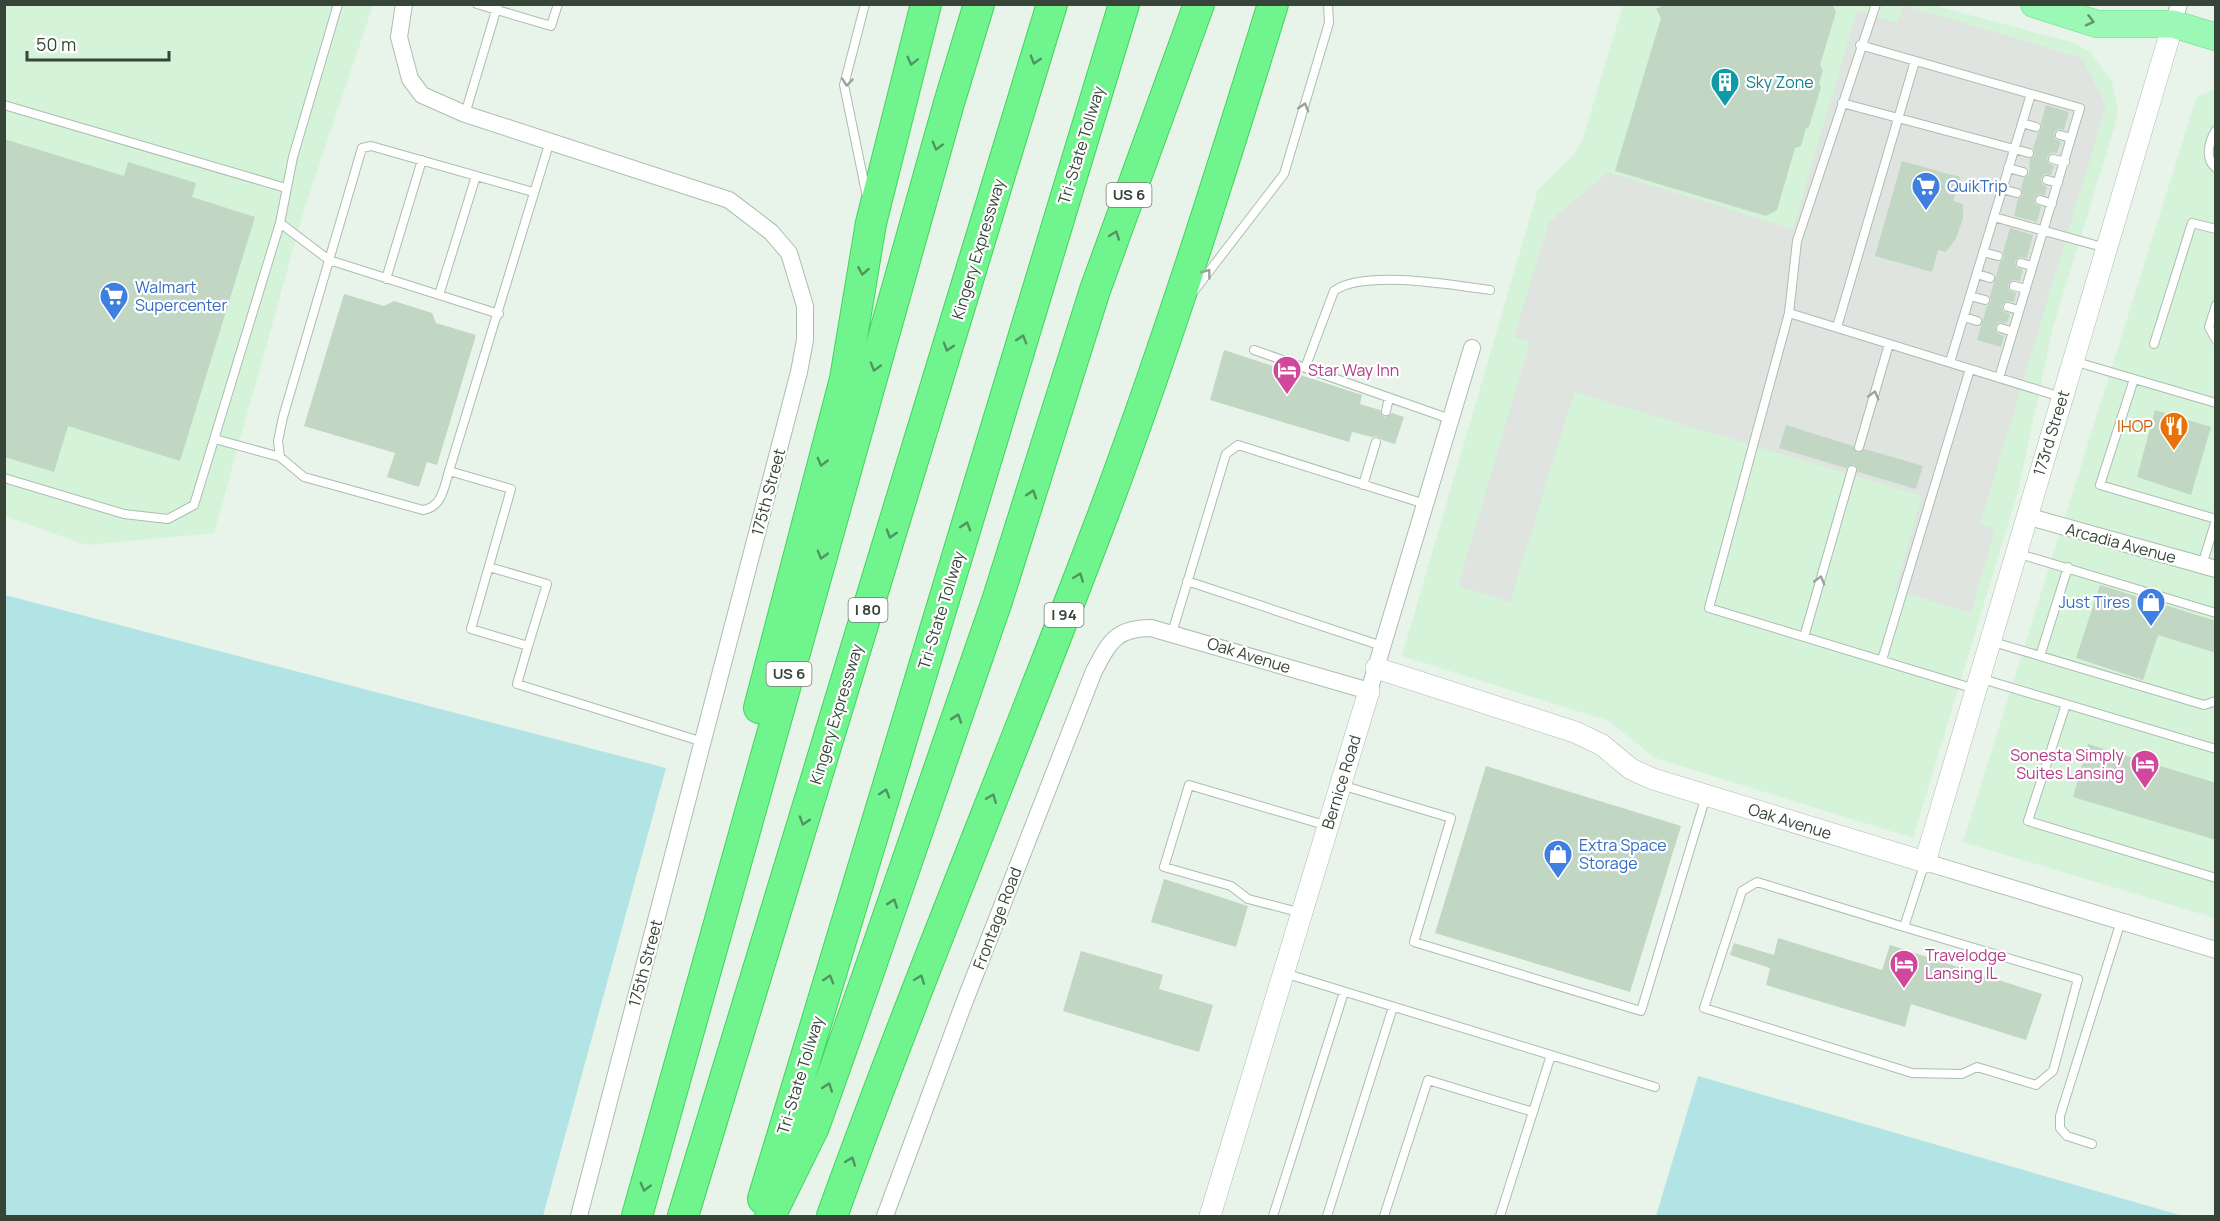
<svg xmlns="http://www.w3.org/2000/svg" width="2220" height="1221" font-family="Manrope,sans-serif">
<rect width="100%" height="100%" fill="#e8f3ea"/>
<path fill="#d4f3d8" d="M 4,5 L 373,5 L 304,210 L 214,533 L 86,545 L 5,516 Z
M 1623,5 L 1932,5 L 2074,43 L 2090,52 L 2112,81 L 2118,111 L 2114,128 L 2053,327 L 2018,491 L 1913,838 L 1655,758 L 1609,721 L 1402,656 L 1538,190 L 1574,155 L 1584,135 Z
M 2215,89 L 2215,918 L 1963,842 L 2197,96 Z"/>
<path fill="#b3e4e5" d="M 5,595 L 666,768 L 543,1216 L 5,1216 Z
M 1698,1076 L 2183,1216 L 1656,1216 Z"/>
<path fill="#dfe4e0" d="M 1903,5 L 2082,58 L 2106,106 L 1980,524 L 1995,529 L 1971,613 L 1895,590 L 1922,496 L 1574,392 L 1510,602 L 1458,586 L 1530,342 L 1514,337 L 1549,222 L 1608,172 L 1793,229 L 1857,11 L 1898,23 Z"/>
<path fill="#c1d7c4" d="M 1665,4 L 1832,4 L 1836,12 L 1820,65 L 1823,70 L 1819,83 L 1821,87 L 1809,127 L 1806,128 L 1801,146 L 1795,148 L 1777,210 L 1766,216 L 1615,171 L 1661,18 L 1656,9 Z
M 2046,105 L 2069,112 L 2064,130 L 2058,129 L 2054,133 L 2055,139 L 2061,142 L 2057,153 L 2051,153 L 2047,157 L 2048,163 L 2054,166 L 2051,175 L 2045,174 L 2041,178 L 2042,184 L 2047,187 L 2045,195 L 2038,194 L 2034,199 L 2035,204 L 2041,207 L 2037,222 L 2014,216 L 2018,199 L 2023,195 L 2021,189 L 2024,178 L 2029,174 L 2030,159 L 2035,155 L 2033,148 L 2038,133 L 2042,128 L 2041,123 Z
M 4,139 L 124,176 L 128,162 L 196,183 L 192,197 L 255,217 L 180,461 L 68,426 L 54,472 L 4,457 Z
M 1902,161 L 1960,177 L 1953,201 L 1963,204 L 1963,219 L 1956,238 L 1946,252 L 1938,250 L 1932,272 L 1875,256 Z
M 2010,228 L 2033,235 L 2027,258 L 2020,257 L 2015,261 L 2016,267 L 2023,270 L 2020,281 L 2013,280 L 2008,284 L 2009,290 L 2016,293 L 2014,302 L 2007,301 L 2002,305 L 2003,311 L 2010,314 L 2007,323 L 1999,322 L 1995,327 L 1997,333 L 2004,336 L 2001,347 L 1977,340 L 1987,306 L 1991,302 L 1990,296 L 2000,262 L 2004,258 L 2003,252 Z
M 344,294 L 384,306 L 394,301 L 432,313 L 436,323 L 476,335 L 437,465 L 427,462 L 419,487 L 387,477 L 395,453 L 304,426 Z
M 1224,350 L 1362,395 L 1360,404 L 1380,410 L 1384,417 L 1392,413 L 1404,417 L 1395,444 L 1382,440 L 1377,436 L 1372,437 L 1352,432 L 1349,442 L 1210,400 Z
M 2155,410 L 2211,427 L 2191,495 L 2137,477 Z
M 1786,425 L 1853,446 L 1857,453 L 1865,449 L 1923,466 L 1916,489 L 1858,472 L 1854,464 L 1846,468 L 1779,448 Z
M 2100,585 L 2216,621 L 2216,653 L 2158,635 L 2143,680 L 2076,658 Z
M 2088,744 L 2216,783 L 2216,840 L 2073,797 Z
M 1486,766 L 1681,826 L 1630,992 L 1435,933 Z
M 1164,879 L 1248,906 L 1236,947 L 1151,922 Z
M 1778,938 L 1882,970 L 1890,945 L 2042,994 L 2026,1040 L 1911,1004 L 1905,1027 L 1766,985 L 1770,968 L 1730,955 L 1734,943 L 1774,955 Z
M 1081,951 L 1163,975 L 1159,989 L 1213,1005 L 1199,1052 L 1063,1011 Z"/>
<g fill="none" stroke-linecap="round" stroke-linejoin="round">
<g stroke="#abbeaf" stroke-width="10">
<path id="service" d="M 477,4 L 551,26 L 558,4
M 865,4 L 844,85 L 867,197
M 1876,4 L 1797,241 L 1789,313 L 1709,608 L 1975,689
M 1860,45 L 2080,108 L 1999,378
M 1842,103 L 2029,153
M 4,105 L 286,188
M 465,114 L 498,4
M 2022,123 L 2036,127
M 2216,130 C 2209,141 2204,159 2216,168
M 2060,135 L 2071,138
M 2053,159 L 2065,162
M 2008,168 L 2023,172
M 2047,180 L 2058,183
M 2002,189 L 2017,193
M 2040,200 L 2052,204
M 1994,217 L 2106,248
M 280,223 L 329,260 L 499,314
M 1983,252 L 1998,256
M 2021,263 L 2032,266
M 1977,274 L 1990,278
M 386,279 L 422,160
M 2014,286 L 2026,289
M 1194,291 L 1284,174 L 1329,23 L 1328,4
M 439,295 L 476,176
M 1970,296 L 1985,300
M 2216,305 L 2209,327 L 2216,340
M 2008,307 L 2019,310
M 1789,313 L 2061,397
M 1964,317 L 1977,321
M 1837,327 L 1915,61
M 2001,328 L 2013,332
M 2154,344 L 2192,223 L 2216,229
M 1254,350 L 1450,419
M 2073,361 L 2216,403
M 1950,362 L 2031,94
M 1305,368 L 1334,291 C 1363,269 1454,285 1490,290
M 2134,379 L 2100,485 L 2216,519
M 1386,411 L 1389,398
M 215,439 L 280,457 L 304,477 L 423,510 C 442,507 444,488 449,471 L 550,141
M 1859,447 L 1889,344
M 280,457 L 278,441 L 283,417 L 362,148 L 371,146 L 533,192
M 449,471 L 511,489 L 471,629 L 528,646 L 517,684 L 703,742
M 4,478 L 124,514 L 168,519 L 194,505 L 280,223 L 293,157 L 338,4
M 1363,485 L 1376,442
M 2016,553 L 2216,613
M 2202,565 L 2216,520
M 489,567 L 547,584 L 528,646
M 1187,581 L 1382,646
M 1172,633 L 1226,454 L 1238,445 L 1425,504
M 1804,637 L 1852,470
M 1990,641 L 2204,705 L 2216,701
M 2040,656 L 2068,567
M 1882,660 L 1970,369
M 1979,678 L 2216,749
M 2066,704 L 2028,821 L 2216,878
M 1341,785 L 1451,818 L 1414,942 L 1641,1011 L 1706,796
M 1302,913 L 1248,899 L 1231,886 L 1164,867 L 1189,785 L 1328,826
M 1904,927 L 1757,882 L 1742,891 L 1704,1008 L 1912,1073 L 1962,1074 L 1977,1067 L 2036,1085 L 2053,1071 L 2078,979 L 1904,927 L 1925,862
M 1284,973 L 1655,1087
M 1533,1112 L 1551,1055
M 2092,1144 L 2067,1136 L 2060,1128 L 2060,1116 L 2121,921
M 1273,1216 L 1344,992
M 1327,1216 L 1393,1007
M 1384,1216 L 1428,1080 L 1533,1112 L 1500,1216"/>
</g>
<g stroke="#abbeaf" stroke-width="18">
<path id="minor" d="M 404,4 L 399,37 L 410,79 L 422,95 L 465,114 L 729,200 L 771,232 L 789,253 L 805,306 L 805,340 L 799,372 L 579,1216
M 2173,24 L 2179,4
M 2026,516 L 2216,569
M 1925,862 L 2216,950
M 885,1216 L 964,1003 L 1094,671 C 1109,643 1115,628 1151,628 L 1369,691 L 1472,348"/>
</g>
<g stroke="#abbeaf" stroke-width="22">
<path id="tertiary" d="M 1376,668 L 1575,732 L 1602,745 L 1631,769 L 1653,779 L 1925,862 L 2173,24
M 1210,1216 L 1369,691"/>
</g>
<g stroke="#6cdc89" stroke-width="28">
<path id="primary" d="M 2034,4 L 2097,24 L 2173,24 L 2216,37"/>
</g>
<g stroke="#40d45d" stroke-width="32">
<path id="motorway" d="M 759,708 L 845,379 L 871,223 L 926,4
M 763,1199 L 1124,4
M 637,1216 L 949,103 L 979,4
M 683,1216 L 1052,4
M 770,1216 L 814,1127 L 865,983 L 997,601 L 1095,290 L 1199,4
M 832,1216 C 917,981 1014,750 1103,515 C 1166,347 1220,176 1273,4"/>
</g>
<use href="#service" stroke="#fff" stroke-width="8"/>
<use href="#minor" stroke="#fff" stroke-width="16"/>
<use href="#tertiary" stroke="#fff" stroke-width="21"/>
<use href="#primary" stroke="#9bf8b5" stroke-width="27"/>
<use href="#motorway" stroke="#70f58e" stroke-width="30"/>
</g>
<defs><path id="oneway-chevron" d="M-2-3.5L2.5 0L-2 3.5" fill="none" stroke-width="1.6" stroke-linecap="round" stroke-linejoin="round" transform="scale(1.5)"/></defs>
<use stroke="#649671" href="#oneway-chevron" transform="translate(2090 21) rotate(14)"/>
<g stroke="#51945f">
<use href="#oneway-chevron" transform="translate(1035 60) rotate(107)"/>
<use href="#oneway-chevron" transform="translate(912 61) rotate(104)"/>
<use href="#oneway-chevron" transform="translate(937 146) rotate(106)"/>
<use href="#oneway-chevron" transform="translate(1115 235) rotate(-70)"/>
<use href="#oneway-chevron" transform="translate(863 271) rotate(100)"/>
<use href="#oneway-chevron" transform="translate(1022 339) rotate(-73)"/>
<use href="#oneway-chevron" transform="translate(948 347) rotate(107)"/>
<use href="#oneway-chevron" transform="translate(875 367) rotate(106)"/>
<use href="#oneway-chevron" transform="translate(822 462) rotate(105)"/>
<use href="#oneway-chevron" transform="translate(1032 494) rotate(-72)"/>
<use href="#oneway-chevron" transform="translate(966 526) rotate(-73)"/>
<use href="#oneway-chevron" transform="translate(891 534) rotate(107)"/>
<use href="#oneway-chevron" transform="translate(822 555) rotate(106)"/>
<use href="#oneway-chevron" transform="translate(1079 577) rotate(-69)"/>
<use href="#oneway-chevron" transform="translate(957 718) rotate(-71)"/>
<use href="#oneway-chevron" transform="translate(885 793) rotate(-73)"/>
<use href="#oneway-chevron" transform="translate(992 798) rotate(-68)"/>
<use href="#oneway-chevron" transform="translate(804 821) rotate(107)"/>
<use href="#oneway-chevron" transform="translate(893 903) rotate(-71)"/>
<use href="#oneway-chevron" transform="translate(829 979) rotate(-73)"/>
<use href="#oneway-chevron" transform="translate(920 979) rotate(-69)"/>
<use href="#oneway-chevron" transform="translate(828 1087) rotate(-70)"/>
<use href="#oneway-chevron" transform="translate(851 1161) rotate(-70)"/>
<use href="#oneway-chevron" transform="translate(645 1187) rotate(105)"/>
</g>
<g stroke="#9ba29c">
<use href="#oneway-chevron" transform="translate(847 82) rotate(96)"/>
<use href="#oneway-chevron" transform="translate(1304 107) rotate(-73)"/>
<use href="#oneway-chevron" transform="translate(1207 273) rotate(-53)"/>
<use href="#oneway-chevron" transform="translate(1874 395) rotate(-74)"/>
<use href="#oneway-chevron" transform="translate(1820 580) rotate(-74)"/>
</g>
<defs>
<g id="building-pin" transform="scale(1.5)"><path d="M0 17L-7.5 6A9.5 9.5 0 1 1 7.5 6Z" fill="#0f9aa8" stroke="#fff"/><path d="M-4-6H4V6H1V3H-1V6H-4ZM-2.5-4.3h1.7v1.8h-1.7ZM.8-4.3h1.7v1.8H.8ZM-2.5-1h1.7V.8h-1.7ZM.8-1h1.7V.8H.8Z" fill="#fff"/></g>
<g id="supermarket-pin" transform="scale(1.5)"><path d="M0 17L-7.5 6A9.5 9.5 0 1 1 7.5 6Z" fill="#3f7fe0" stroke="#fff"/><path d="M-6-5.5h2.5l.6 2H6L4.5 2H-2.5L-4.4-4H-6ZM-1.5 3.2a1.3 1.3 0 1 0 .1 0ZM3 3.2a1.3 1.3 0 1 0 .1 0Z" fill="#fff"/></g>
<g id="hotel-pin" transform="scale(1.5)"><path d="M0 17L-7.5 6A9.5 9.5 0 1 1 7.5 6Z" fill="#d1479c" stroke="#fff"/><path d="M-6-4.5h1.5V1H6V5H4.5V3h-9V5H-6ZM-4 0a1.8 1.8 0 1 1 3.6 0ZM.5 0V-2.5h3Q6-2.5 6 0Z" fill="#fff"/></g>
<g id="restaurant-pin" transform="scale(1.5)"><path d="M0 17L-7.5 6A9.5 9.5 0 1 1 7.5 6Z" fill="#e8710a" stroke="#fff"/><path d="M-5-6h1v4h1v-4h1v4h1v-4h1v5L-1.5 .5V6h-2V.5L-5-1ZM5-6V6H3V1.5H1.5Q1.5-4 5-6Z" fill="#fff"/></g>
<g id="shop-pin" transform="scale(1.5)"><path d="M0 17L-7.5 6A9.5 9.5 0 1 1 7.5 6Z" fill="#3f7fe0" stroke="#fff"/><path d="M-5-2.5h2.3a2.7 3.5 0 0 1 5.4 0H5L5.5 6h-11ZM-1.5-2.5h3a1.5 2.3 0 0 0-3 0Z" fill="#fff"/></g>
</defs>
<g fill-rule="evenodd">
<use href="#building-pin" x="1725" y="82"/>
<use href="#supermarket-pin" x="1926" y="186"/>
<use href="#supermarket-pin" x="114" y="296"/>
<use href="#hotel-pin" x="1287" y="370"/>
<use href="#restaurant-pin" x="2174" y="426"/>
<use href="#shop-pin" x="2151" y="602"/>
<use href="#hotel-pin" x="2145" y="764"/>
<use href="#shop-pin" x="1558" y="854"/>
<use href="#hotel-pin" x="1904" y="964"/>
</g>
<g text-anchor="middle" stroke-width="4.5" stroke-linejoin="round" paint-order="stroke">
<g fill="#fff" stroke="#737d74" stroke-width="1.5">
<rect x="1106.5" y="183" width="45" height="24" rx="4.5"/>
<rect x="848.5" y="598" width="39" height="24" rx="4.5"/>
<rect x="1044.5" y="603" width="39" height="24" rx="4.5"/>
<rect x="766.5" y="662" width="45" height="24" rx="4.5"/>
</g>
<g font-size="15" font-weight="bold" fill="#374539">
<text x="1129" y="200">US 6</text>
<text x="868" y="615">I 80</text>
<text x="1064" y="620">I 94</text>
<text x="789" y="679">US 6</text>
</g>
<g font-size="16" fill="#0d838f" stroke="#fff" text-anchor="start">
<text x="1746" y="88">Sky Zone</text>
</g>
<g font-size="16" fill="#374539" stroke="#fff">
<text transform="translate(1081 145) rotate(-73)" y="6">Tri-State Tollway</text>
<text transform="translate(978 249) rotate(-73)" y="6">Kingery Expressway</text>
<text transform="translate(2051 433) rotate(-73)" y="6">173rd Street</text>
<text transform="translate(768 492) rotate(-75)" y="6">175th Street</text>
<text transform="translate(2121 543) rotate(15)" y="6">Arcadia Avenue</text>
<text transform="translate(941 610) rotate(-73)" y="6">Tri-State Tollway</text>
<text transform="translate(1249 655) rotate(17)" y="6">Oak Avenue</text>
<text transform="translate(836 714) rotate(-73)" y="6">Kingery Expressway</text>
<text transform="translate(1341 782) rotate(-73)" y="6">Bernice Road</text>
<text transform="translate(1790 821) rotate(17)" y="6">Oak Avenue</text>
<text transform="translate(997 918) rotate(-69)" y="6">Frontage Road</text>
<text transform="translate(645 963) rotate(-75)" y="6">175th Street</text>
<text transform="translate(800 1075) rotate(-73)" y="6">Tri-State Tollway</text>
</g>
<g font-size="16" fill="#366cbe" stroke="#fff" text-anchor="start">
<text x="1947" y="192">QuikTrip</text>
<text x="135" y="293">Walmart<tspan x="135" dy="18">Supercenter</tspan></text>
<text x="2130" y="608" text-anchor="end">Just Tires</text>
<text x="1579" y="851">Extra Space<tspan x="1579" dy="18">Storage</tspan></text>
</g>
<g font-size="16" fill="#b23c85" stroke="#fff" text-anchor="start">
<text x="1308" y="376">Star Way Inn</text>
<text x="2124" y="761" text-anchor="end">Sonesta Simply<tspan x="2124" dy="18">Suites Lansing</tspan></text>
<text x="1925" y="961">Travelodge<tspan x="1925" dy="18">Lansing IL</tspan></text>
</g>
<g font-size="16" fill="#c56008" stroke="#fff" text-anchor="end">
<text x="2153" y="432">IHOP</text>
</g>
</g>
<rect width="2220" height="1221" fill="none" stroke="#374539" stroke-width="12"/>
<path d="M27 51v9h142v-9" fill="none" stroke="#374539" stroke-width="3"/>
<text x="36" y="51" font-size="18" fill="#374539" stroke="#ffffff" stroke-width="4.5" paint-order="stroke">50 m</text>
</svg>
